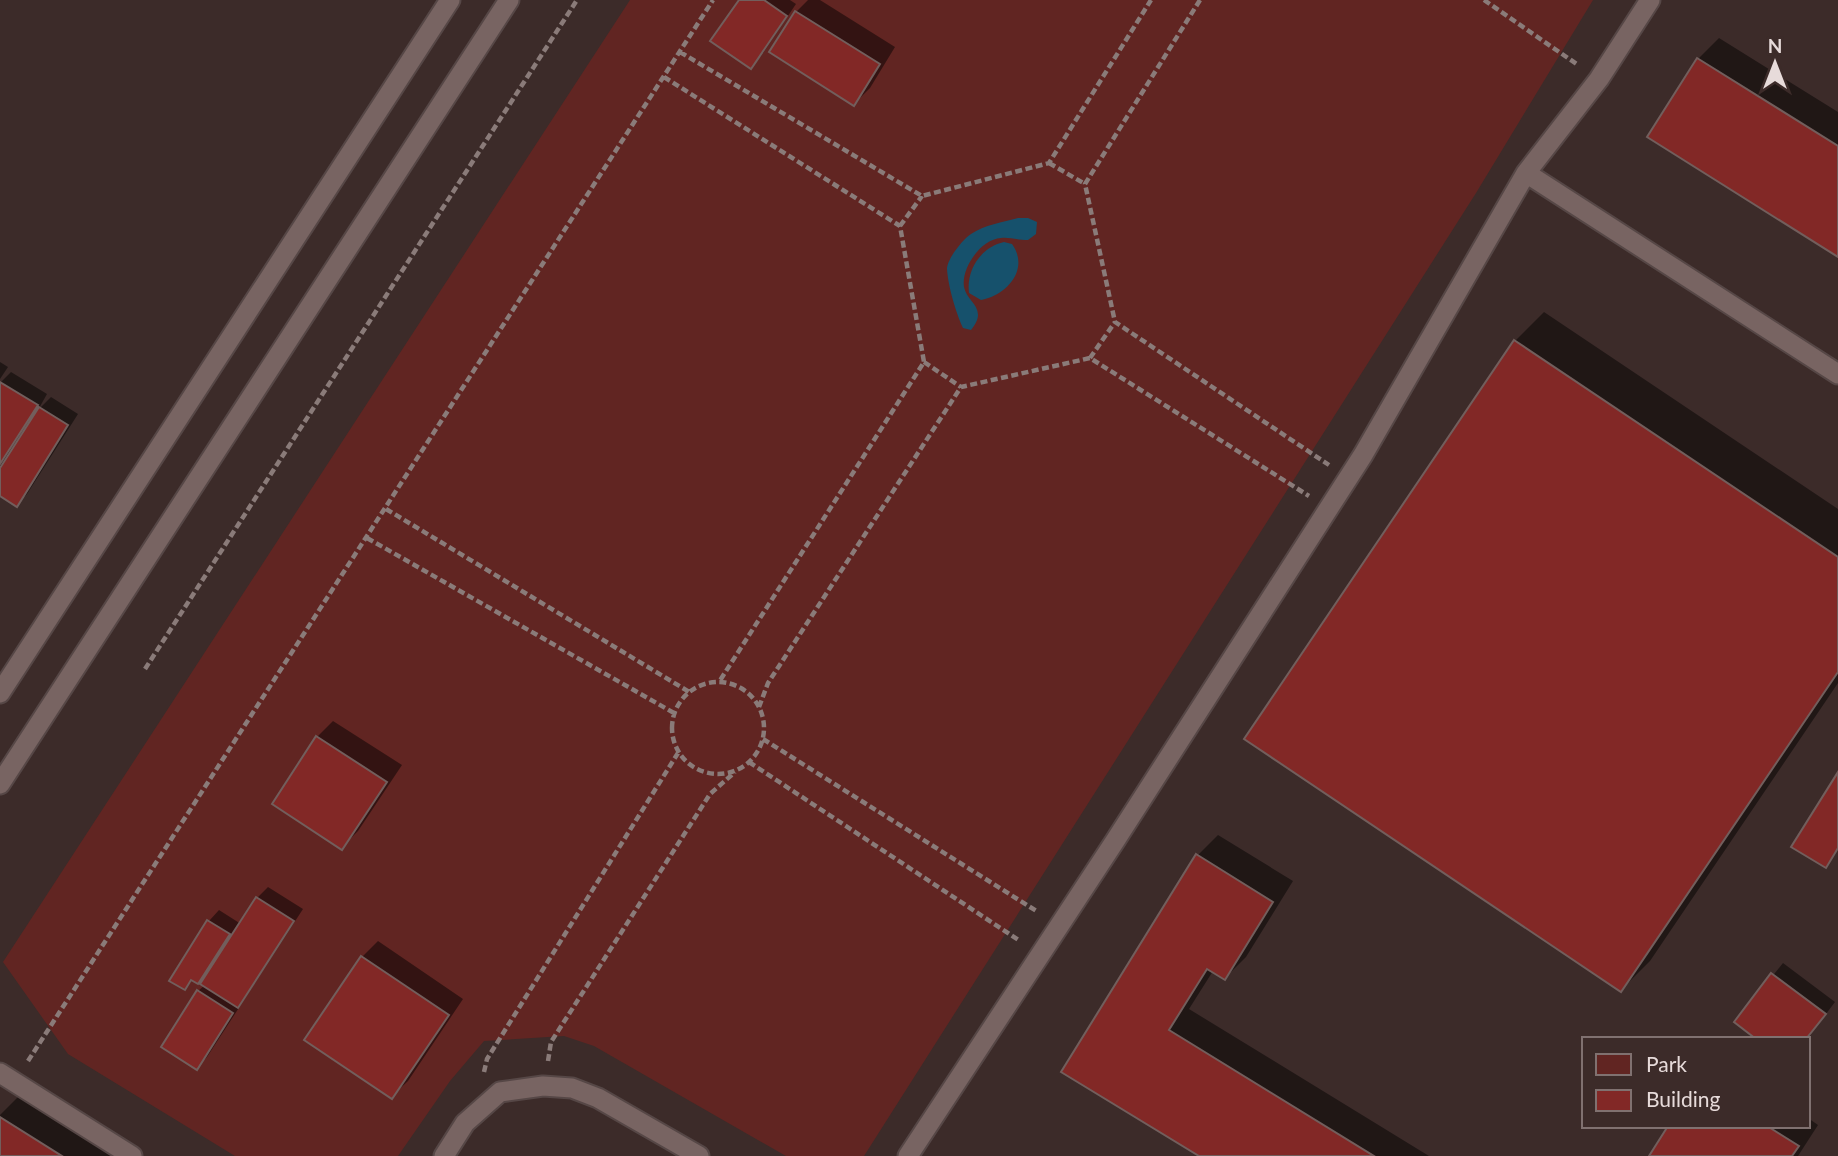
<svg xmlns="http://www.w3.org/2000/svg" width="1838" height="1156" font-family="Lato,sans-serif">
<rect width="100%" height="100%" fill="#3c2b29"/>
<path fill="#612522" d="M 630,0 L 1593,0 L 1476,193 L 864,1156 L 786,1156 L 594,1046 L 564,1036 L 484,1041 L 450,1081 L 398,1156 L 235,1156 L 68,1054 L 3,962 Z"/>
<path fill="#16516c" d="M 1018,218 L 1028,218 L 1037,222 L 1036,234 L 1028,240 C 1019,240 1009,237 1001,238 C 981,239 961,268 964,287 C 967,303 989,308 971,330 L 963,328 C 956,313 948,286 947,269 C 947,259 963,239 971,234 C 984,225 1003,222 1018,218 Z
M 1004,242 L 1012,244 C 1030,269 1007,295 981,300 L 969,293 C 966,270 981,247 1004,242 Z"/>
<path fill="#0007" d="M 741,0 L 790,0 L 796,4 L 761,56 L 751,66 Z
M 808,0 L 820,0 L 895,47 L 870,88 L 854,104 L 771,52 L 796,12 Z
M 1719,38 L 1838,112 L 1838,255 L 1698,59 Z
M 1544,312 L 1838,509 L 1838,683 L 1650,961 L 1621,990 L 1515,341 Z
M 0,362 L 8,367 L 0,379 Z
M 11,372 L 47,394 L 38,410 L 51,397 L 78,414 L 27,494 L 17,505 L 0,494 L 0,383 Z
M 333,721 L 402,765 L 358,831 L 342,847 L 317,737 Z
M 1218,835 L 1293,881 L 1246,957 L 1225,978 L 1213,971 L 1189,1009 L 1429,1156 L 1203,1156 L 1064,1071 L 1197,856 Z
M 268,887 L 303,909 L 207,1057 L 196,1068 L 198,991 L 205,985 L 209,970 L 198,982 L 194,979 L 184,988 L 171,980 L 209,921 L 219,910 L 241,924 L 257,898 Z
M 378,941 L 463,999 L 408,1081 L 391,1097 L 362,957 Z
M 1783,963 L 1835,1002 L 1807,1039 L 1759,1039 L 1736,1021 Z
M 20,1095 L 116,1156 L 0,1156 L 0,1115 Z
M 1808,1118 L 1818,1125 L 1798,1156 L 1651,1156 L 1670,1126 L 1808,1126 Z"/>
<path fill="#822826" stroke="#725e5c" stroke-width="2" d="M 739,0 L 764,0 L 787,16 L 751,69 L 710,41 Z
M 795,11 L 880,64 L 854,106 L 769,52 Z
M 1697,58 L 1838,146 L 1838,257 L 1647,137 Z
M 1514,340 L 1838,557 L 1838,672 L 1621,992 L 1244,739 Z
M 0,382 L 38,405 L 0,464 Z
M 39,407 L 68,425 L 17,507 L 0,496 L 0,468 Z
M 316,736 L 387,782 L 342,850 L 272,804 Z
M 1838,772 L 1838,848 L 1826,868 L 1791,847 Z
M 1196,854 L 1273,902 L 1225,980 L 1207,969 L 1169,1030 L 1374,1156 L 1199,1156 L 1061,1072 Z
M 256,897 L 294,921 L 238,1008 L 200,984 Z
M 207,920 L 230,934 L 198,984 L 191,980 L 185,990 L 169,981 Z
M 361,956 L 449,1015 L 392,1099 L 304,1040 Z
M 1771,973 L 1826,1014 L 1806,1039 L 1756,1039 L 1734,1022 Z
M 197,990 L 233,1013 L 197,1070 L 161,1047 Z
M 0,1117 L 62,1156 L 0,1156 Z
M 1668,1126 L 1767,1126 L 1799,1146 L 1792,1156 L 1649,1156 Z"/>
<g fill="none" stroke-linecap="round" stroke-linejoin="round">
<g stroke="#564746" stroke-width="23">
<path id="service" d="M 1526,173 L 1838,374
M 0,693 L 450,0
M 0,784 L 509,0
M 0,1073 L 132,1156
M 444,1156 L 465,1123 L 500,1092 L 543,1086 L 572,1088 L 598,1098 L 699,1156
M 908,1156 L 1115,841 L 1363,455 L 1526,173 L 1599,79 L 1650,0"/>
</g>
<path stroke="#8a7b79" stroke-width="4.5" stroke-dasharray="7 3.5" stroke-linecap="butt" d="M 1200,0 L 1085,184 L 1115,322 L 1329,465
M 1484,0 L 1578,65
M 680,52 L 922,196 L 1049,163 L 1151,0
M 664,77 L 900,226 L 924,362 L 719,682
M 1049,163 L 1085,184
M 900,226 L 922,196
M 1090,358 L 1115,322
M 924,362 L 961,387
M 386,509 L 691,693
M 367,538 L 674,713
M 145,669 L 577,0
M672 728a46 46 0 1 1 92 0a46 46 0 1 1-92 0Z
M 759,707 L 768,683 L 961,387 L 1090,358 L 1309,496
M 763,739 L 1038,912
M 749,762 L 1020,941
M 28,1061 L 713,0
M 548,1061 L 551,1042 L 710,794 L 735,772
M 484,1072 L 487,1059 L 678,753"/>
<use href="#service" stroke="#786462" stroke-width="19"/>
</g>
<rect x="1582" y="1037" width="228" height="91" fill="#3c2b29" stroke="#807170" stroke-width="2"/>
<rect x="1596" y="1054" width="35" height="21" fill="#612522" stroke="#807170" stroke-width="2"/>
<text x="1646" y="1072" font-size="21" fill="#e7dbda">Park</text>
<rect x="1596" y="1090" width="35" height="21" fill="#822826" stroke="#807170" stroke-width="2"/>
<text x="1646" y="1107" font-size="21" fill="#e7dbda">Building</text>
<g transform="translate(1775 63)" stroke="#3c2b29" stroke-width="5" paint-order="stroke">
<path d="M0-5L12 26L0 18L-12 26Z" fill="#e7dbda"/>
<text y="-10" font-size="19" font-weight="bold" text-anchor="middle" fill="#e7dbda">N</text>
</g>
</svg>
